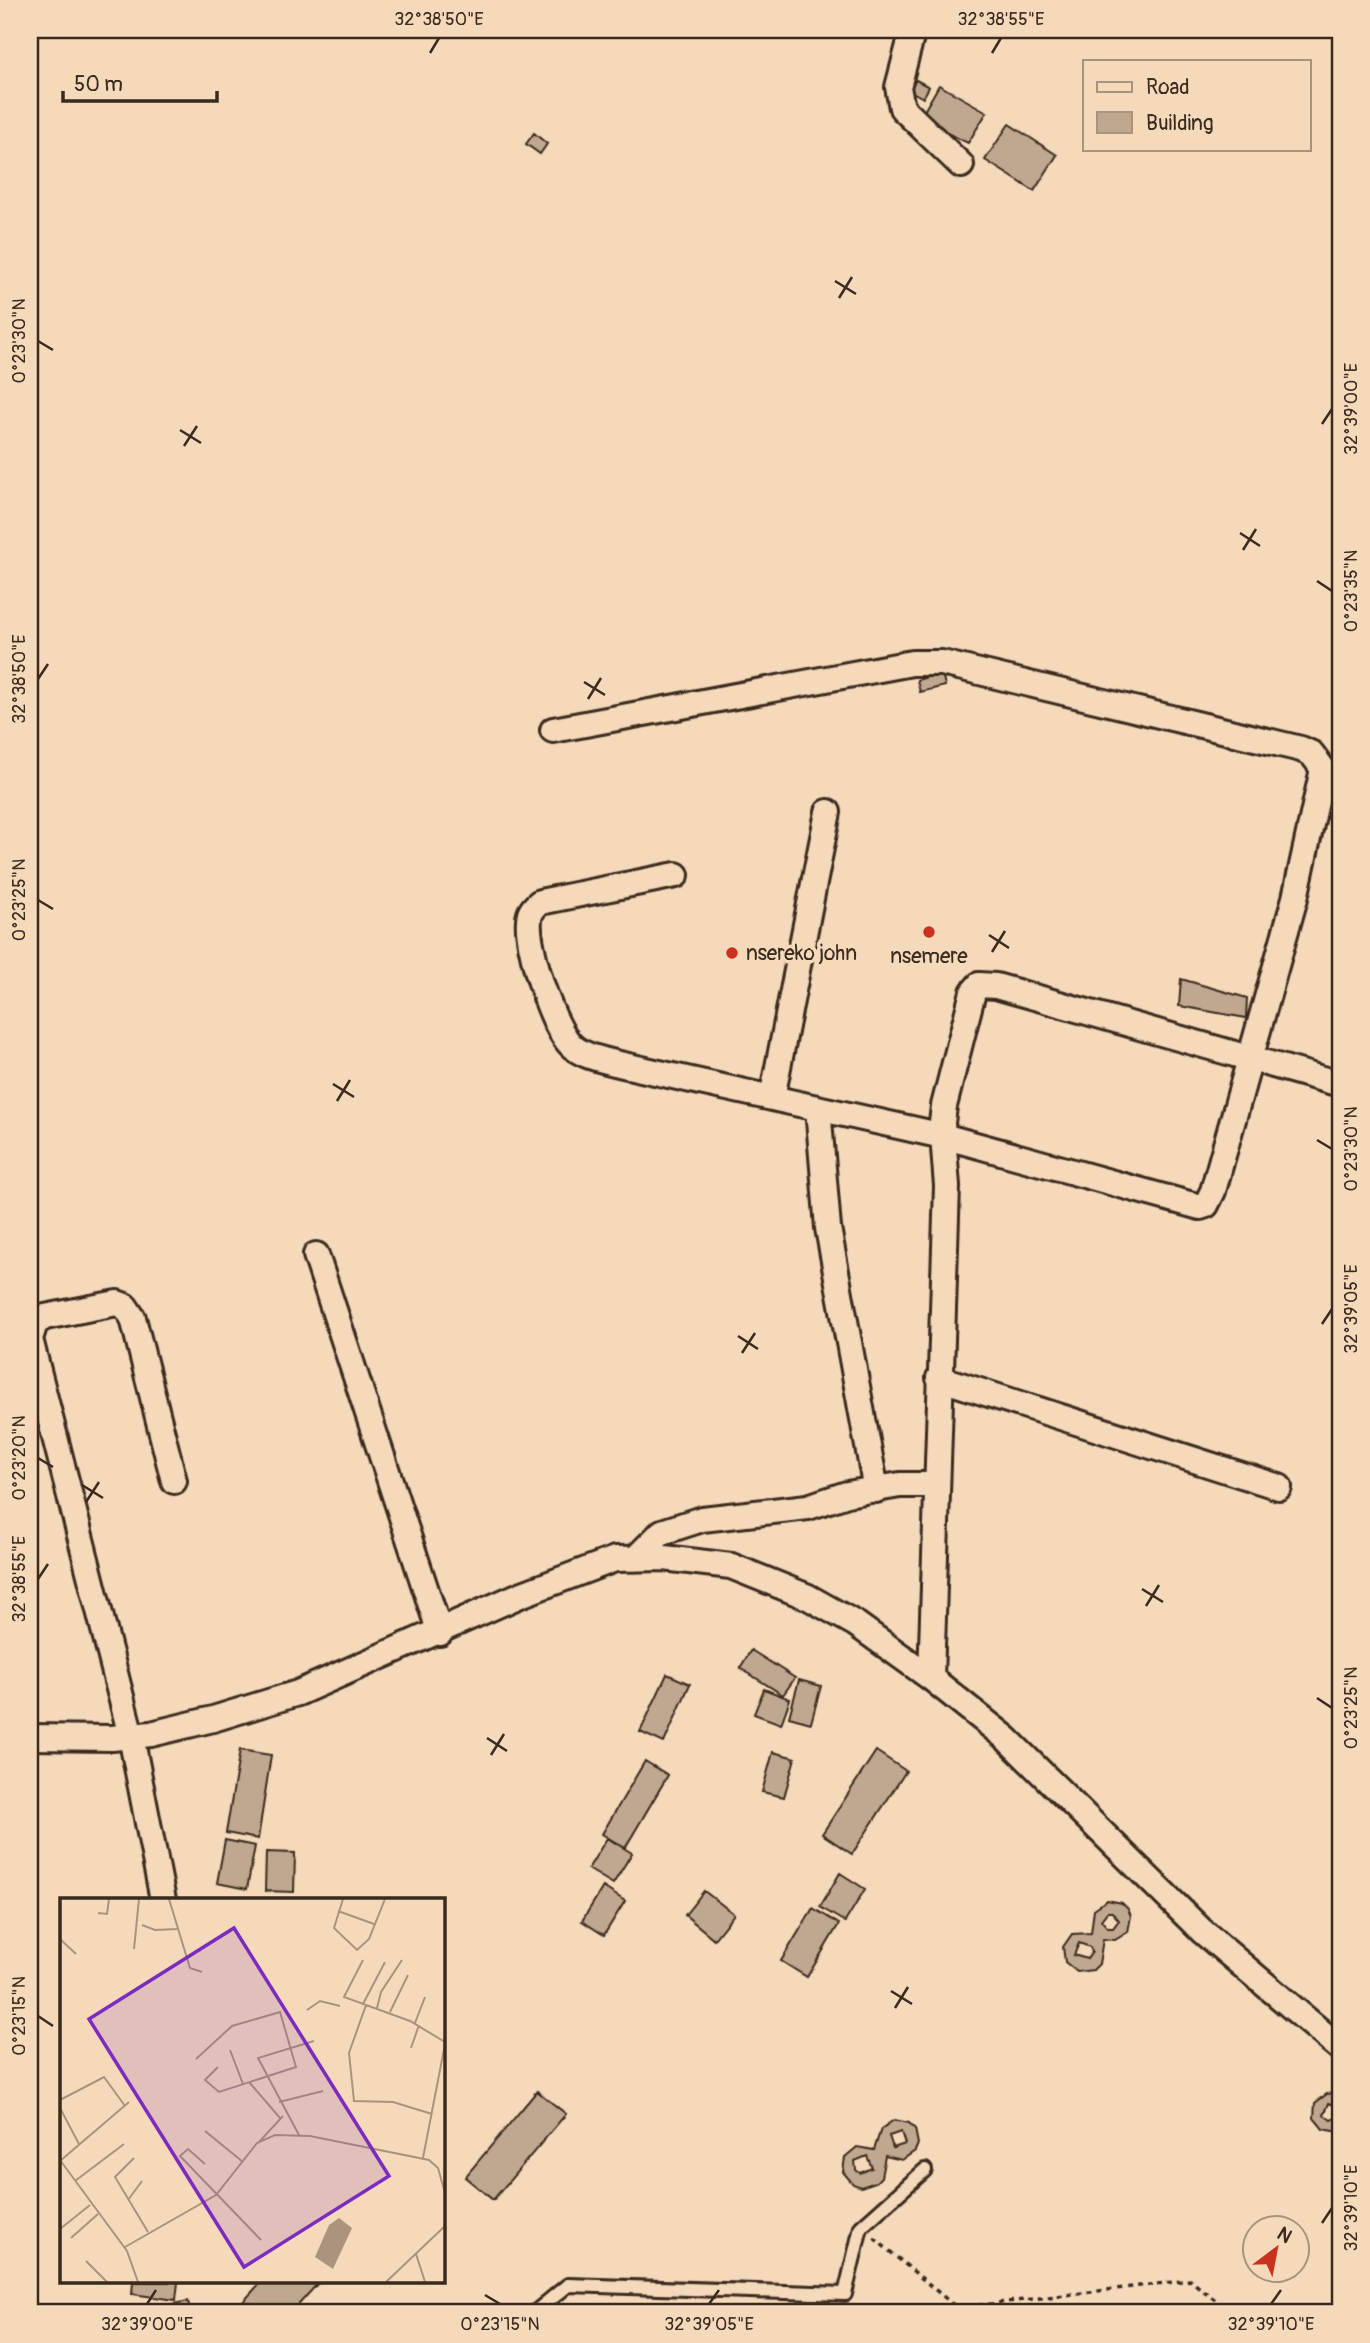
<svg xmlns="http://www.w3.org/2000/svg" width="1370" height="2343" font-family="Pangolin,sans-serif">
<rect width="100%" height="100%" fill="#f4d9bb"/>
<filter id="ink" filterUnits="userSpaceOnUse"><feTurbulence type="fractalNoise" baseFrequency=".0143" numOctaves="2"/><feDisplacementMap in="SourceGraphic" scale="14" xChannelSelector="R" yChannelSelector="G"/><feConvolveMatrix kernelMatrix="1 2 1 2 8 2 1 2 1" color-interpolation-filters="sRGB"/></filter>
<g filter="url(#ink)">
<path fill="#c0a890" stroke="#3b2a1e" stroke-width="2" fill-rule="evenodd" d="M 916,80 L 929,87 L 923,98 L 909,90 Z
M 939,85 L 987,112 L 968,143 L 932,126 L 935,121 L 923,113 Z
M 1009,124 L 1057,155 L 1034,191 L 985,160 Z
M 534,133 L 547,144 L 540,154 L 526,144 Z
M 942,673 L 945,686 L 920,692 L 917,680 Z
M 1181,979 L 1247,998 L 1246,1018 L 1179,1006 Z
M 751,1650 L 795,1678 L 783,1695 L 740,1668 Z
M 667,1674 L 690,1684 L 664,1743 L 640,1732 Z
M 799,1680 L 821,1686 L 811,1723 L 789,1717 Z
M 764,1689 L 790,1699 L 781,1724 L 754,1714 Z
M 240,1750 L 271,1755 L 258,1839 L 226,1833 Z
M 876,1751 L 906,1771 L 852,1854 L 822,1834 Z
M 773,1752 L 795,1758 L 784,1797 L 762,1792 Z
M 645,1761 L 668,1775 L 625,1848 L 602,1834 Z
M 607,1838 L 632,1853 L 613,1884 L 588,1869 Z
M 225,1840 L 255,1846 L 247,1889 L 217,1883 Z
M 266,1852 L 295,1853 L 294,1892 L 265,1891 Z
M 840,1873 L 865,1889 L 845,1922 L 820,1907 Z
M 603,1887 L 625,1901 L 604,1935 L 582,1921 Z
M 704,1891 L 734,1914 L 714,1939 L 685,1915 Z
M 1107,1900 L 1122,1903 L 1128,1909 L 1131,1916 L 1128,1932 L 1115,1940 L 1103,1939 L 1099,1964 L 1093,1970 L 1077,1972 L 1065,1962 L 1063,1947 L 1072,1934 L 1091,1933 L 1094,1909 ZM 1107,1912 L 1112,1912 L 1119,1920 L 1113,1928 L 1108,1928 L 1101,1920 ZM 1079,1943 L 1090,1947 L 1092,1952 L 1087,1959 L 1074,1955 Z
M 813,1908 L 839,1924 L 807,1977 L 781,1961 Z
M 537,2091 L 566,2114 L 493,2200 L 465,2177 Z
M 1334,2093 L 1340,2095 L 1340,2108 L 1329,2103 L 1324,2115 L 1331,2120 L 1340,2115 L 1340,2132 L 1323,2129 L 1314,2118 L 1315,2103 L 1327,2094 Z
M 894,2120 L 909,2123 L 915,2129 L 918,2144 L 915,2151 L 902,2160 L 885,2156 L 881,2177 L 876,2182 L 861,2187 L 853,2184 L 843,2172 L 845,2157 L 857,2147 L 874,2150 L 881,2129 ZM 901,2132 L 905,2144 L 893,2148 L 889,2136 ZM 867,2156 L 872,2168 L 860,2173 L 856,2170 L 855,2161 Z
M 133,2282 L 178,2282 L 176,2300 L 132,2294 Z
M 261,2282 L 319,2282 L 291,2313 L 233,2313 Z
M 188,2301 L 191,2313 L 153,2313 L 152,2309 Z"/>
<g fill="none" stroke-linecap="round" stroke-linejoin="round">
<g stroke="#3b2a1e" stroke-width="18">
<path id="service" d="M 534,2313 L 568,2285 L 845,2294 L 861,2227 L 925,2170"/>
</g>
<g stroke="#3b2a1e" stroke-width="30">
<path id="minor" d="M 913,30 L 898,87 L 902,108 L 961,165
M 553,730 L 912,663 L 942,663 L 1301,749 L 1312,754 L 1323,769 L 1295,898 L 1213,1191 L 1206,1205 L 1200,1207 L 943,1136 L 619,1064 C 604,1060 585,1057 573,1047 C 553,1031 526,945 529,920 C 529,912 534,907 540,902 L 676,875
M 772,1098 L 828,812
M 818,1108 L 828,1228 L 876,1490
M 316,1255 L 440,1633
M 939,1378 L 1279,1487
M 635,1559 L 662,1532 L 702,1519 L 808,1507 L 847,1494 L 900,1485 L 936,1485
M 931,1678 L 947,1186 L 942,1123 L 944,1106 L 973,992 L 979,985 L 996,986 L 1340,1084
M 30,1737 L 112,1738 L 151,1734 L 213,1719 L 298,1693 L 520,1595 L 615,1559 L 664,1558 L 731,1566 L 808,1597 L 856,1624 L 931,1678 L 1006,1738 L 1202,1931 L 1340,2048
M 163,1900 L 131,1736 L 30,1339 L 35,1323 L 45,1317 L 117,1303 L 125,1306 L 133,1318 L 174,1481"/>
</g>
<path stroke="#3b2a1e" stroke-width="3.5" stroke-dasharray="5 5" stroke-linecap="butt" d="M 874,2238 L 957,2308 L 1190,2280 L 1232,2313"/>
<use href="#service" stroke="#f4d9bb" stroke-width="12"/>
<use href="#minor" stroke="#f4d9bb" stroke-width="24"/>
</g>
</g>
<path fill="none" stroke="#3b2a1e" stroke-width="2.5" d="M 430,53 L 439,38M 992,53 L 1001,38M 835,281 L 856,294M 839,298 L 852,277M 38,341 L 53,350M 1322,424 L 1332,409M 180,430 L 201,443M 184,446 L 197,426M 1240,533 L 1260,546M 1243,550 L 1256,529M 1317,581 L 1332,591M 38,679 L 48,664M 584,682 L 605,695M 588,699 L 601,678M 38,900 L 53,909M 989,935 L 1009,948M 992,952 L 1005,931M 333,1084 L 354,1097M 337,1101 L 350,1080M 1317,1140 L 1332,1149M 1322,1324 L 1332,1309M 738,1336 L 758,1349M 742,1353 L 755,1333M 38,1458 L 53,1467M 82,1485 L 103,1498M 86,1502 L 99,1482M 38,1579 L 48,1564M 1142,1589 L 1163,1602M 1146,1606 L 1159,1585M 1317,1698 L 1332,1708M 487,1738 L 507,1751M 491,1755 L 504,1734M 891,1991 L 912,2004M 895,2008 L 908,1987M 38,2016 L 53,2026M 1322,2223 L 1332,2208M 485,2295 L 500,2304M 147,2304 L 156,2290M 709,2304 L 719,2290M 1271,2304 L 1281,2290"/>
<g fill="#c8321e" stroke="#f4d9bb" stroke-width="2.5">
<circle cx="929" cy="932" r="7"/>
<circle cx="732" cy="953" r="7"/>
</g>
<g text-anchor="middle" stroke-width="7" stroke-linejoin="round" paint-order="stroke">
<g font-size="21" fill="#3b2a1e" stroke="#f4d9bb" text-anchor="start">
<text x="746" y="960">nsereko john</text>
<text x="929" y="963" text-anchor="middle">nsemere</text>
</g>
</g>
<g transform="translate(60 1898)">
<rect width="385" height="385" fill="#f4d9bb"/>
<path d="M 279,320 L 292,330 L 273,371 L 255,359 L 269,327 Z" fill="#ab937d"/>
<path fill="none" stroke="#aa937c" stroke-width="2" d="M 109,1 L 130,70 L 142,74M 283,1 L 274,30 L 297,52 L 309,41 L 325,1M 278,13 L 314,26M 38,15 L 47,16 L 49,1M 82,27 L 95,32 L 117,31M 0,41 L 16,56M 74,51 L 79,1M 303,62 L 284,99 L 350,123 L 385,144M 303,106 L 325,64M 306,107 L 289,155 L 294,203 L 333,204 L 372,216M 317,110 L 321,94 L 342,62M 247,112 L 260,103 L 280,108M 330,114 L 348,77M 355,125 L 365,99M 351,150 L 359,127M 170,152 L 183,186M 136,161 L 172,128 L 220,114 L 236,169 L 159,194 L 145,182 L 158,169M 189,184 L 220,220M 0,202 L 44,179 L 65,208M 219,204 L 263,193M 0,210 L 19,246M 145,233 L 183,264M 239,237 L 198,160 L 254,143M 199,244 L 223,218M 74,260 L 55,279 L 88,334M 363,260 L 385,146M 0,262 L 67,353 L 78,384M 0,263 L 69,204M 145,266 L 128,251 L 120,258 L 201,342M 15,283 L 64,246M 68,302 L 82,283M 0,331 L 30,307M 11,340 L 38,316M 65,349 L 156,297 L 197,245 L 215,237 L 250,238 L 369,262 L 378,270 L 385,295M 356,356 L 365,384M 26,363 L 47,384M 326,384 L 385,328"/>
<path fill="#7b2cbf" fill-opacity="0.15" stroke="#7b2cbf" stroke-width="3.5" d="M 174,30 L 329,278 L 184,369 L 29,121 Z"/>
<rect width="385" height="385" fill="none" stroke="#3b2a1e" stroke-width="3.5"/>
</g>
<rect width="1370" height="2343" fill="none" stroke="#f4d9bb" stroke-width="77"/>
<rect x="1083" y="60" width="228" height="91" fill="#f4d9bb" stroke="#aa937c" stroke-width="2"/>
<rect x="1097" y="82" width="35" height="10" fill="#f4d9bb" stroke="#aa937c" stroke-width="2"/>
<text x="1146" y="94" font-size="21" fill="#3b2a1e">Road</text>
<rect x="1097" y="112" width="35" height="21" fill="#c0a890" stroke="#aa937c" stroke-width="2"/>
<text x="1146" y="130" font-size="21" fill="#3b2a1e">Building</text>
<g transform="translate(1276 2249) rotate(32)"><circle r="33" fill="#f4d9bb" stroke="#aa937c" stroke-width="2"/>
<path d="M0-5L12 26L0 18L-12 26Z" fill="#c8321e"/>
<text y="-10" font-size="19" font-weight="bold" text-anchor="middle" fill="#3b2a1e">N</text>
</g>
<path d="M63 91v10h154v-10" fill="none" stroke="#3b2a1e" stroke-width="3.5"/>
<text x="74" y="91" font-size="21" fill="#3b2a1e" stroke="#f4d9bb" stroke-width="5" paint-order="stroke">50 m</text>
<rect x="38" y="38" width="1294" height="2266" fill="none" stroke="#3b2a1e" stroke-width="2.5"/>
<g font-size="18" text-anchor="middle" fill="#3b2a1e">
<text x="439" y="25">32°38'50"E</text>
<text x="1001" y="25">32°38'55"E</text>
<text transform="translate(19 341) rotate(-90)" y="6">0°23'30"N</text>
<text transform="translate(1351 409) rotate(-90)" y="6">32°39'00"E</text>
<text transform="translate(1351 591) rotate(-90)" y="6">0°23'35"N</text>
<text transform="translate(19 679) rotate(-90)" y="6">32°38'50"E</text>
<text transform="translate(19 900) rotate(-90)" y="6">0°23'25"N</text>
<text transform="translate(1351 1149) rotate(-90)" y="6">0°23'30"N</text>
<text transform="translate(1351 1309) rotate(-90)" y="6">32°39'05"E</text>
<text transform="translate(19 1458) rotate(-90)" y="6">0°23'20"N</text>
<text transform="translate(19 1579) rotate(-90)" y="6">32°38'55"E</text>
<text transform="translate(1351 1708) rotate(-90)" y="6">0°23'25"N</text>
<text transform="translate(19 2016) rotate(-90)" y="6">0°23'15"N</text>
<text transform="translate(1351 2208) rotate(-90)" y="6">32°39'10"E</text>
<text x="147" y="2330">32°39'00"E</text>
<text x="500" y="2330">0°23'15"N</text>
<text x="709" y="2330">32°39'05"E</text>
<text x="1271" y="2330">32°39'10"E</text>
</g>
</svg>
